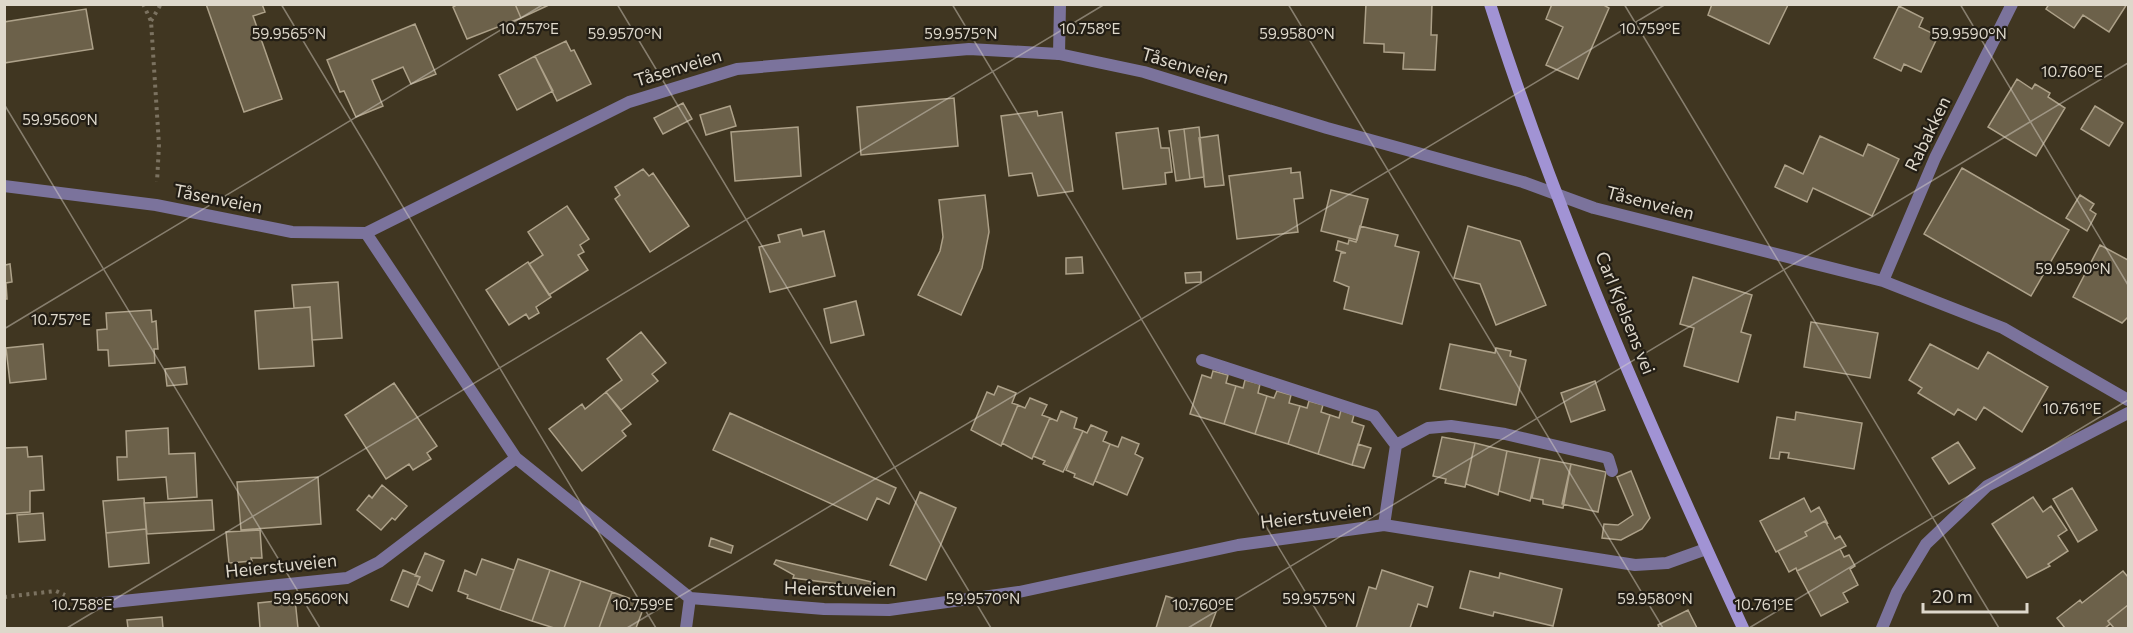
<svg xmlns="http://www.w3.org/2000/svg" width="2133" height="633" font-family="Commissioner,sans-serif">
<rect width="100%" height="100%" fill="#403621"/>
<path fill="#6c614a" stroke="#ada189" stroke-width="1.5" d="M 206,4 L 262,4 L 265,12 L 253,16 L 282,99 L 244,112 Z
M 458,4 L 515,4 L 521,18 L 467,39 L 453,7 Z
M 515,4 L 551,4 L 521,18 Z
M 1366,4 L 1432,4 L 1431,35 L 1437,35 L 1435,70 L 1403,69 L 1404,53 L 1384,52 L 1384,44 L 1364,43 Z
M 1552,4 L 1602,4 L 1609,8 L 1578,79 L 1546,65 L 1563,27 L 1546,19 Z
M 1712,4 L 1787,4 L 1788,5 L 1769,44 L 1708,15 Z
M 2049,4 L 2127,4 L 2109,32 L 2083,15 L 2074,28 L 2046,9 Z
M 1899,6 L 1923,18 L 1919,27 L 1938,36 L 1921,72 L 1904,64 L 1901,71 L 1874,58 Z
M 86,9 L 93,49 L 4,63 L 4,22 Z
M 415,24 L 436,74 L 411,84 L 403,67 L 372,80 L 383,106 L 356,117 L 344,91 L 340,92 L 327,60 Z
M 566,41 L 571,51 L 574,50 L 591,84 L 557,101 L 535,56 Z
M 535,56 L 553,91 L 517,110 L 499,75 Z
M 2017,79 L 2032,89 L 2035,84 L 2050,93 L 2048,97 L 2065,108 L 2036,156 L 1988,127 Z
M 954,98 L 958,146 L 861,155 L 857,107 Z
M 683,103 L 692,119 L 663,134 L 654,118 Z
M 730,106 L 736,126 L 706,135 L 700,115 Z
M 2095,106 L 2123,123 L 2109,146 L 2081,129 Z
M 1037,111 L 1038,116 L 1062,112 L 1073,191 L 1038,196 L 1032,173 L 1009,176 L 1001,116 Z
M 798,127 L 801,176 L 735,181 L 731,132 Z
M 1199,127 L 1204,177 L 1190,179 L 1184,129 Z
M 1158,128 L 1161,148 L 1169,148 L 1172,172 L 1165,173 L 1166,184 L 1123,189 L 1116,133 Z
M 1184,129 L 1190,179 L 1176,181 L 1169,131 Z
M 1218,135 L 1224,185 L 1205,187 L 1199,138 Z
M 1820,136 L 1863,156 L 1868,144 L 1899,159 L 1872,216 L 1813,188 L 1807,202 L 1775,187 L 1785,165 L 1803,174 Z
M 1291,168 L 1291,173 L 1300,172 L 1303,198 L 1294,199 L 1298,232 L 1237,239 L 1229,176 Z
M 1962,168 L 2069,230 L 2031,296 L 1924,234 Z
M 643,169 L 649,176 L 653,173 L 689,226 L 650,252 L 615,199 L 620,195 L 615,187 Z
M 1331,190 L 1368,199 L 1357,240 L 1321,231 Z
M 985,195 L 989,232 L 982,268 L 961,315 L 918,295 L 940,251 L 943,237 L 939,200 Z
M 2080,195 L 2094,204 L 2090,210 L 2096,214 L 2087,231 L 2066,218 Z
M 567,206 L 589,239 L 580,245 L 584,252 L 578,255 L 588,270 L 549,295 L 529,264 L 543,255 L 528,232 Z
M 1360,226 L 1398,235 L 1395,246 L 1419,252 L 1402,324 L 1344,309 L 1349,287 L 1334,281 L 1341,253 L 1346,253 L 1336,250 L 1338,241 L 1348,244 L 1349,240 L 1356,242 Z
M 1468,226 L 1520,241 L 1546,305 L 1496,325 L 1480,284 L 1454,278 Z
M 801,229 L 803,236 L 824,231 L 835,276 L 770,292 L 759,247 L 780,242 L 778,235 Z
M 2100,245 L 2128,260 L 2128,317 L 2122,323 L 2073,297 Z
M 4,257 L 5,265 L 10,264 L 12,282 L 6,283 L 7,299 L 4,299 Z
M 1082,257 L 1083,273 L 1066,274 L 1066,258 Z
M 528,262 L 551,297 L 536,307 L 539,313 L 529,319 L 526,314 L 509,325 L 486,290 Z
M 1201,272 L 1201,282 L 1186,283 L 1185,273 Z
M 1693,277 L 1752,295 L 1741,332 L 1751,335 L 1738,382 L 1684,366 L 1694,328 L 1680,324 Z
M 338,282 L 342,338 L 312,340 L 310,307 L 294,308 L 292,285 Z
M 856,301 L 864,335 L 831,343 L 824,309 Z
M 310,307 L 314,366 L 259,369 L 255,311 Z
M 151,310 L 152,322 L 156,321 L 158,349 L 154,349 L 155,363 L 109,366 L 108,350 L 98,350 L 97,330 L 107,329 L 106,313 Z
M 1811,322 L 1878,333 L 1870,378 L 1804,367 Z
M 641,332 L 666,363 L 652,374 L 658,381 L 621,410 L 606,392 L 622,380 L 607,359 Z
M 43,344 L 46,379 L 10,383 L 6,348 Z
M 1450,344 L 1495,353 L 1496,348 L 1511,351 L 1510,356 L 1526,360 L 1516,405 L 1440,389 Z
M 1930,344 L 1978,369 L 1988,352 L 2048,387 L 2022,432 L 1984,407 L 1976,420 L 1958,409 L 1954,415 L 1918,393 L 1922,388 L 1909,380 Z
M 185,367 L 187,384 L 167,386 L 165,369 Z
M 1213,371 L 1228,375 L 1226,383 L 1236,386 L 1224,424 L 1190,414 L 1202,375 L 1211,378 Z
M 1245,380 L 1260,384 L 1258,393 L 1267,396 L 1255,434 L 1224,424 L 1236,386 L 1243,388 Z
M 1595,381 L 1605,410 L 1571,422 L 1561,393 Z
M 394,383 L 437,446 L 427,453 L 431,459 L 413,470 L 409,464 L 386,479 L 345,415 Z
M 998,386 L 1016,393 L 1012,403 L 1018,405 L 1001,446 L 971,430 L 987,392 L 994,395 Z
M 1277,391 L 1291,395 L 1289,403 L 1300,406 L 1288,444 L 1255,434 L 1267,396 L 1274,398 Z
M 606,392 L 631,424 L 622,431 L 626,436 L 582,471 L 549,429 L 582,404 L 585,409 Z
M 1030,398 L 1047,405 L 1042,415 L 1050,418 L 1032,459 L 1002,443 L 1018,405 L 1025,408 Z
M 1309,401 L 1323,405 L 1321,412 L 1330,415 L 1318,454 L 1288,444 L 1300,406 L 1307,408 Z
M 1341,410 L 1354,415 L 1352,422 L 1364,426 L 1352,465 L 1318,454 L 1330,415 L 1339,418 Z
M 1061,411 L 1077,418 L 1074,428 L 1083,431 L 1063,472 L 1043,464 L 1045,461 L 1033,456 L 1050,418 L 1057,421 Z
M 1796,412 L 1862,423 L 1854,469 L 1788,458 L 1789,453 L 1780,452 L 1779,459 L 1770,458 L 1777,417 L 1795,420 Z
M 730,413 L 896,488 L 889,504 L 877,498 L 867,520 L 713,450 Z
M 1091,425 L 1107,432 L 1103,441 L 1110,444 L 1093,485 L 1074,477 L 1075,474 L 1066,470 L 1083,431 L 1087,433 Z
M 168,428 L 169,454 L 195,453 L 197,497 L 168,499 L 166,477 L 118,480 L 117,457 L 127,457 L 126,431 Z
M 1122,437 L 1139,444 L 1135,454 L 1143,458 L 1127,495 L 1095,481 L 1110,444 L 1118,447 Z
M 1442,437 L 1475,443 L 1465,487 L 1445,483 L 1446,479 L 1433,476 Z
M 1958,442 L 1975,468 L 1949,484 L 1932,458 Z
M 1475,443 L 1507,451 L 1498,495 L 1466,484 Z
M 1358,444 L 1371,448 L 1364,468 L 1352,465 Z
M 27,447 L 28,457 L 42,456 L 44,490 L 30,491 L 30,512 L 4,514 L 4,448 Z
M 1507,451 L 1540,458 L 1530,501 L 1499,491 Z
M 1540,458 L 1571,464 L 1563,508 L 1543,504 L 1543,500 L 1532,498 Z
M 1571,464 L 1606,472 L 1598,512 L 1562,504 Z
M 1631,471 L 1650,518 L 1642,529 L 1621,540 L 1602,538 L 1604,524 L 1618,525 L 1633,515 L 1617,477 Z
M 318,477 L 321,524 L 241,530 L 237,482 Z
M 382,485 L 407,506 L 395,520 L 392,518 L 381,530 L 357,510 L 369,495 L 372,498 Z
M 2072,488 L 2097,530 L 2078,542 L 2053,499 Z
M 920,492 L 956,508 L 926,580 L 890,565 Z
M 2033,497 L 2043,512 L 2051,506 L 2067,530 L 2058,536 L 2068,551 L 2048,564 L 2050,566 L 2027,578 L 1992,524 Z
M 144,498 L 146,529 L 106,533 L 103,501 Z
M 1804,498 L 1811,512 L 1819,507 L 1828,524 L 1825,521 L 1805,532 L 1807,536 L 1776,552 L 1760,521 Z
M 212,500 L 214,530 L 147,534 L 144,503 Z
M 43,513 L 45,540 L 19,542 L 17,515 Z
M 1825,521 L 1835,539 L 1840,536 L 1846,546 L 1797,571 L 1796,568 L 1789,572 L 1778,551 L 1807,536 L 1805,532 Z
M 146,529 L 149,563 L 109,567 L 106,533 Z
M 260,530 L 262,558 L 251,558 L 252,561 L 229,563 L 226,532 Z
M 711,538 L 733,546 L 731,553 L 709,546 Z
M 1840,549 L 1844,557 L 1849,555 L 1855,566 L 1850,569 L 1858,585 L 1843,593 L 1848,602 L 1821,616 L 1797,571 Z
M 425,553 L 444,561 L 432,591 L 417,584 L 420,577 L 415,576 Z
M 482,559 L 514,570 L 500,610 L 467,598 L 468,595 L 458,591 L 465,570 L 476,575 Z
M 518,559 L 550,570 L 532,621 L 500,610 Z
M 776,560 L 872,582 L 870,588 L 793,578 L 794,575 L 774,564 Z
M 403,570 L 420,577 L 408,607 L 391,600 Z
M 550,570 L 581,581 L 564,628 L 554,628 L 532,621 Z
M 1382,570 L 1433,587 L 1427,607 L 1418,604 L 1410,628 L 1356,628 L 1369,587 L 1376,589 Z
M 1470,571 L 1499,578 L 1500,573 L 1562,589 L 1553,626 L 1494,612 L 1493,616 L 1460,608 Z
M 2123,571 L 2128,577 L 2128,605 L 2108,621 L 2110,624 L 2105,628 L 2065,628 L 2057,618 L 2080,600 L 2082,603 Z
M 581,581 L 612,592 L 599,628 L 564,628 Z
M 612,592 L 645,604 L 636,628 L 599,628 Z
M 1166,596 L 1216,612 L 1210,628 L 1156,628 Z
M 295,599 L 298,628 L 260,628 L 258,603 Z
M 2128,605 L 2128,628 L 2114,628 L 2108,621 Z
M 1688,610 L 1697,628 L 1659,628 L 1658,625 Z
M 162,617 L 163,628 L 128,628 L 127,620 Z"/>
<g fill="none" stroke-linecap="round" stroke-linejoin="round">
<path stroke="#7b7260" stroke-width="4" stroke-dasharray="3 4.5" stroke-linecap="butt" d="M 143,4 L 151,21 L 159,145 L 157,182
M 151,21 L 161,4
M 4,597 L 56,591 L 65,595"/>
<path stroke="#7b739c" stroke-width="12" d="M 1059,54 L 1060,4
M 1202,360 L 1374,416 L 1396,445
M 1384,525 L 1396,445 L 1428,428 L 1451,426 L 1505,434 L 1608,458 L 1612,471"/>
<path stroke="#7b739c" stroke-width="12" d="M 4,186 L 156,205 L 292,232 L 366,233 L 629,102 L 737,69 L 969,49 L 1059,54 L 1144,72 L 1327,128 L 1523,182 L 1594,208 L 1883,281 L 2003,328 L 2128,400
M 366,233 L 516,458 L 690,598 L 824,609 L 889,610 L 1019,592 L 1238,545 L 1384,525 L 1635,565 L 1667,563 L 1706,549
M 1883,281 L 1935,158 L 2012,4
M 84,605 L 347,578 L 379,562 L 516,458
M 686,628 L 690,598
M 1882,628 L 1897,592 L 1926,544 L 1987,486 L 2128,413"/>
<path stroke="#a193d4" stroke-width="12" d="M 1490,4 C 1558,218 1649,425 1743,628"/>
</g>
<path fill="none" stroke="#ded8cb" stroke-width="1.5" stroke-opacity="0.45" d="M 281,4 L 656,628M 617,4 L 991,628M 952,4 L 1327,628M 1288,4 L 1663,628M 1624,4 L 1999,628M 1960,4 L 2128,285M 4,104 L 320,628M 4,329 L 544,4M 67,628 L 1105,4M 627,628 L 1666,4M 1188,628 L 2128,63M 1749,628 L 2128,400"/>
<g text-anchor="middle" stroke-width="4.5" stroke-linejoin="round" paint-order="stroke">
<g font-size="18" fill="#ded8cb" stroke="#231e15">
<text transform="translate(1185 66) rotate(16)" y="6">Tåsenveien</text>
<text transform="translate(678 68) rotate(-17)" y="6">Tåsenveien</text>
<text transform="translate(1928 134) rotate(-64)" y="6">Rabakken</text>
<text transform="translate(218 199) rotate(11)" y="6">Tåsenveien</text>
<text transform="translate(1650 203) rotate(14)" y="6">Tåsenveien</text>
<text transform="translate(1625 313) rotate(68)" y="6">Carl Kjelsens vei</text>
<text transform="translate(1316 516) rotate(-7)" y="6">Heierstuveien</text>
<text transform="translate(281 566) rotate(-6)" y="6">Heierstuveien</text>
<text transform="translate(840 589) rotate(1)" y="6">Heierstuveien</text>
</g>
</g>
<g font-size="15" text-anchor="middle" fill="#ded8cb" stroke="#231e15" stroke-width="4.5" stroke-linejoin="round" paint-order="stroke">
<text x="529" y="34">10.757°E</text>
<text x="1090" y="34">10.758°E</text>
<text x="1650" y="34">10.759°E</text>
<text x="1969" y="39">59.9590°N</text>
<text x="289" y="39">59.9565°N</text>
<text x="625" y="39">59.9570°N</text>
<text x="961" y="39">59.9575°N</text>
<text x="1297" y="39">59.9580°N</text>
<text x="2072" y="77">10.760°E</text>
<text x="60" y="125">59.9560°N</text>
<text x="2073" y="274">59.9590°N</text>
<text x="61" y="325">10.757°E</text>
<text x="2072" y="414">10.761°E</text>
<text x="311" y="604">59.9560°N</text>
<text x="983" y="604">59.9570°N</text>
<text x="1319" y="604">59.9575°N</text>
<text x="1655" y="604">59.9580°N</text>
<text x="82" y="610">10.758°E</text>
<text x="643" y="610">10.759°E</text>
<text x="1203" y="610">10.760°E</text>
<text x="1764" y="610">10.761°E</text>
</g>
<rect width="2133" height="633" fill="none" stroke="#ded8cb" stroke-width="12"/>
<path d="M1923 603v9h104v-9" fill="none" stroke="#ded8cb" stroke-width="3"/>
<text x="1932" y="603" font-size="18" fill="#ded8cb" stroke="#231e15" stroke-width="4.5" paint-order="stroke">20 m</text>
</svg>
